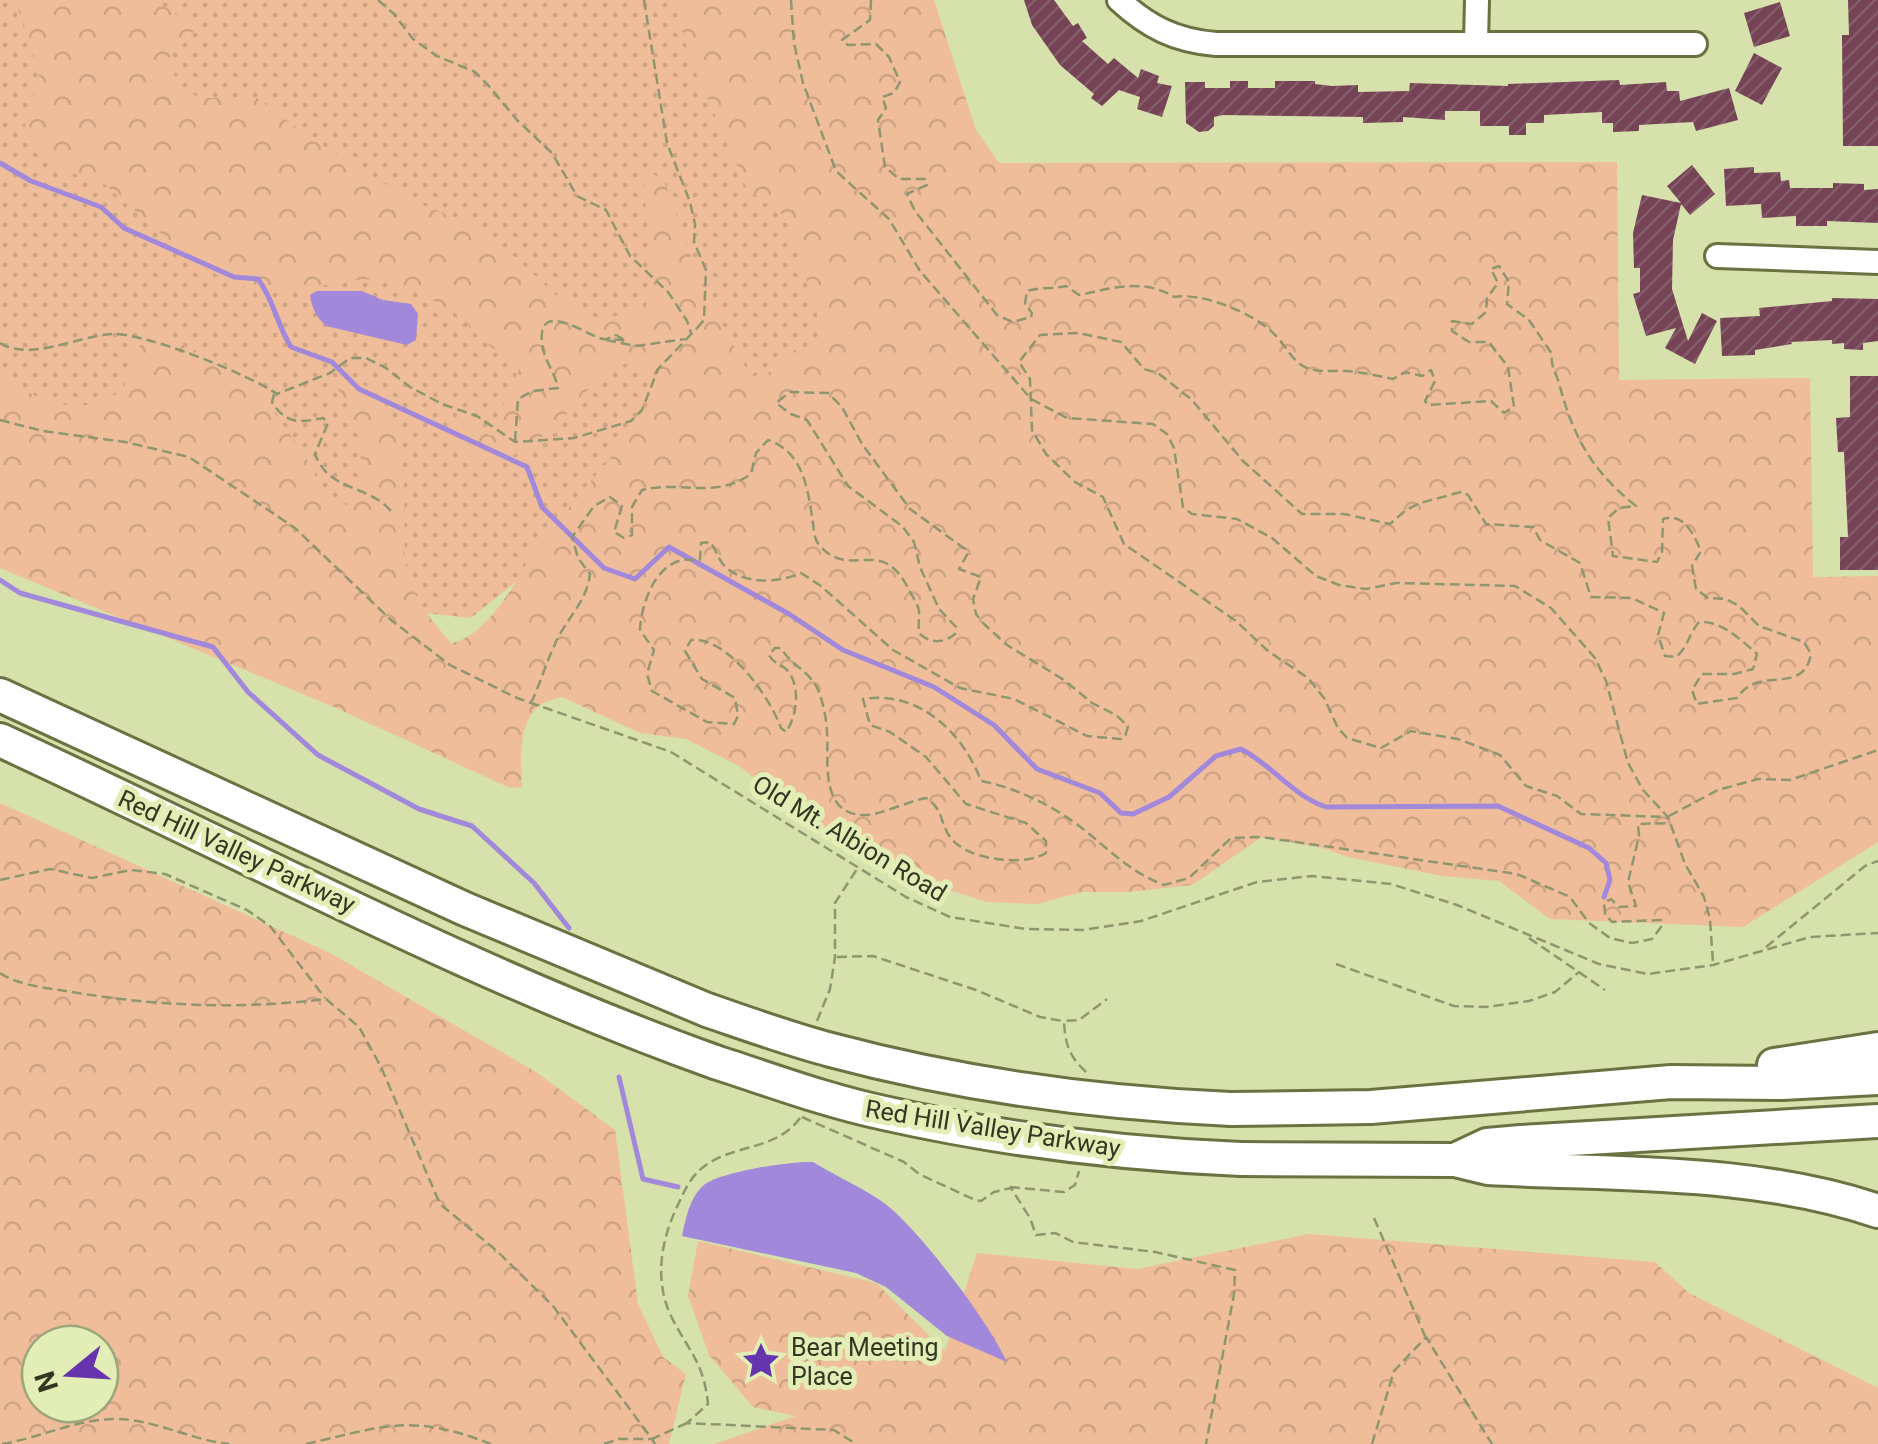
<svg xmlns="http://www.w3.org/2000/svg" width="1878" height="1444" font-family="Roboto,sans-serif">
<defs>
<pattern id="grass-dots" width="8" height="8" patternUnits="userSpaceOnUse" patternTransform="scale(2.5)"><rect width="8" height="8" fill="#efbd99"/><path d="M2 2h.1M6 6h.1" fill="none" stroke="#cda384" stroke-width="1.8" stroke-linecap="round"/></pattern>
<pattern id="forest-crowns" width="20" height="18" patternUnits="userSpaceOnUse" patternTransform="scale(2.5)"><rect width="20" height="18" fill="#efbd99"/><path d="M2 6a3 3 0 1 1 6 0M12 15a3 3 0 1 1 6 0" fill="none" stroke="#cda384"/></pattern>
<pattern id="building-hatch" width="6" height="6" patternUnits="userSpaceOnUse" patternTransform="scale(2.5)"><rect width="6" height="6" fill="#754355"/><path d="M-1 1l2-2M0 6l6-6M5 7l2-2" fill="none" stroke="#845d6a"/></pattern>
</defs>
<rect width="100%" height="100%" fill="#d6e1ab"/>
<path fill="url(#grass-dots)" d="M 0,0 L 685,0 L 852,357 L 651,473 L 471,618 L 407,611 L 0,407 Z"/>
<path fill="url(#forest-crowns)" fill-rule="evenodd" d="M 15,0 L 155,0 L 197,28 L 167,60 L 181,88 L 200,98 L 257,98 L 315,141 L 413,201 L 484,229 L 557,296 L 596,319 L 634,313 L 648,303 L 653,281 L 643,180 L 649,170 L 665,183 L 702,287 L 751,377 L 776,370 L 791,351 L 825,341 L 788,219 L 747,189 L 691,61 L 673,0 L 934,0 L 976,130 L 999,163 L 1617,162 L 1619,380 L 1810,378 L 1813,577 L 1878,576 L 1878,842 L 1743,927 L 1550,919 L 1499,881 L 1442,876 L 1348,857 L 1323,848 L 1262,837 L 1192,885 L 1128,892 L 1082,892 L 1037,904 L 987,902 L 873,866 L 739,766 L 686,739 L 640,733 L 562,697 C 556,699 544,701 539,706 C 517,724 521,762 522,787 L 510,788 L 334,707 L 0,568 L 0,380 C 46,399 76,421 123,390 L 134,351 L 156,331 L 250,378 L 301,450 L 324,490 L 348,506 C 372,452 360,425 331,377 C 342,380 359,381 368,387 C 419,425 399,511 406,564 C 409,594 432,621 451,643 C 484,639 519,580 532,552 L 649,411 L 652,385 L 636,363 L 610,365 C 572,405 536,464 476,462 L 448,438 L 450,423 L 473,420 L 490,436 L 520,367 L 483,341 L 458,315 L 411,288 L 365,279 L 302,289 L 248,288 L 201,268 L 103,183 L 64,170 L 37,150 L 25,125 L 40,72 Z
M 0,803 L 330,953 L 536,1072 L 615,1130 L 638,1304 L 663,1357 L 686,1374 L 669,1444 L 0,1444 ZM 40,1344 L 100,1344 L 100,1404 L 40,1404 Z
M 1309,1234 L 1655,1262 L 1689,1293 L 1878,1388 L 1878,1444 L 714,1444 L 796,1416 L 753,1407 L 709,1355 L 688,1296 L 698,1241 L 876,1283 L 945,1351 L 977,1253 L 1137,1269 Z"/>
<path fill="#a188da" d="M 317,291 L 362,291 L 383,300 L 411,304 L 418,314 L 416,340 L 407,345 L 326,326 C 316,317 312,308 310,295 Z
M 813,1162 C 837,1177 866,1189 888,1206 C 923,1235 988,1321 1007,1362 L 947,1336 L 886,1287 L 856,1273 L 682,1236 C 686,1219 689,1198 704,1185 C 720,1172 791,1161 813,1162 Z"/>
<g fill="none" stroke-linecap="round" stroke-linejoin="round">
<path stroke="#a188da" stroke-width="5" d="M 0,163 L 31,181 L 101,207 L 124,228 L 234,277 L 258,279 C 274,300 277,325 291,347 L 332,362 L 359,389 L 527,467 L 542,507 L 604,568 L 635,579 L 669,547 L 789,614 L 843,650 L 934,687 L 994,725 L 1037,769 L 1100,793 L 1121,813 L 1133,814 L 1169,797 L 1216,756 L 1241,749 C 1272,765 1293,796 1326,807 L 1498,806 L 1589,848 L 1606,863 L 1610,880 L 1604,897
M 0,580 L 20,593 L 213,647 L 248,692 L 318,755 L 419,809 L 472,826 L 534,883 L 569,928
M 619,1077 L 643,1179 L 678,1187"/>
</g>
<path fill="url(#building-hatch)" d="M 1024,0 L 1054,0 L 1073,26 L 1078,23 L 1087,38 L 1082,41 L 1108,64 L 1114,58 L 1138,78 L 1141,69 L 1159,76 L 1157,83 L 1172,86 L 1162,117 L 1137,109 L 1140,97 L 1119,90 L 1102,106 L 1091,98 L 1094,94 L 1060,65 L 1032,25 Z
M 1848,0 L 1878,0 L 1878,146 L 1843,146 L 1842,35 L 1849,35 Z
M 1780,2 L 1790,36 L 1754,47 L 1744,13 Z
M 1754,53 L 1782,68 L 1762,105 L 1735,91 Z
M 1619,80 L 1620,85 L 1666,82 L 1667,91 L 1679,91 L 1680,101 L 1729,88 L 1738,120 L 1696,131 L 1693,122 L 1639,125 L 1639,131 L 1613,132 L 1613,123 L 1602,123 L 1602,112 L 1544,115 L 1544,123 L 1526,123 L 1526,135 L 1509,135 L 1509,126 L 1480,126 L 1480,111 L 1445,111 L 1445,120 L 1403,117 L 1403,122 L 1363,123 L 1363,117 L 1223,115 L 1214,117 L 1214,126 L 1208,131 L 1199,132 L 1186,123 L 1185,82 L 1205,82 L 1205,88 L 1230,88 L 1230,81 L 1248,81 L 1248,88 L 1275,88 L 1275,81 L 1315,81 L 1315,84 L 1332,86 L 1358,85 L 1358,92 L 1409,91 L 1410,83 L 1508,86 L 1508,84 Z
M 1692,165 L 1715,194 L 1690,215 L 1681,204 L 1673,240 L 1672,289 L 1688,341 L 1702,313 L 1717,321 L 1695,364 L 1665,348 L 1676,328 L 1646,336 L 1633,294 L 1640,292 L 1640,268 L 1634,268 L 1633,233 L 1642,195 L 1681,203 L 1667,186 Z
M 1754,167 L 1754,173 L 1780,172 L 1781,181 L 1789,180 L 1790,188 L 1833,188 L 1833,183 L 1864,184 L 1864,190 L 1878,189 L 1878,223 L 1827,221 L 1827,226 L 1796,226 L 1796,216 L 1762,218 L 1761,204 L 1726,206 L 1724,169 Z
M 1832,298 L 1878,299 L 1878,341 L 1863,343 L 1863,350 L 1844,349 L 1844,343 L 1832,344 L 1832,340 L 1791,342 L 1792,344 L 1755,350 L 1755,355 L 1722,356 L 1720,318 L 1760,316 L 1759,308 L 1832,301 Z
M 1850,376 L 1878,376 L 1878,570 L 1840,570 L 1840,537 L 1848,537 L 1844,452 L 1838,452 L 1836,418 L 1850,417 Z"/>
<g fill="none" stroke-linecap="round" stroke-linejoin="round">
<g stroke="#697240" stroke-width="28">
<path id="minor" d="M 1119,0 C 1148,27 1176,41 1216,44 L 1695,44
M 1476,42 L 1477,0
M 1717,256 L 1878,262"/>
</g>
<g stroke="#697240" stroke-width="38">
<path id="highway" d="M 0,695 L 465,909 L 707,1010
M 0,740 C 237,849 469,974 715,1062
M 1774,1065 L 1878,1049
M 1231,1109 L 1371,1107 L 1671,1082 L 1782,1083 L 1878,1078
M 1241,1159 L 1455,1160 L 1487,1145 L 1521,1142 L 1878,1121
M 1455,1160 L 1488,1168 C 1618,1175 1754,1169 1878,1211"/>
</g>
<path stroke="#8e966e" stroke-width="2.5" stroke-dasharray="10 5" stroke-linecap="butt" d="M 378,0 L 394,14 L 413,39 L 437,56 L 475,72 L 488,85 L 517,120 L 552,153 L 577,196 L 606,210 L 630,256 L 668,292 L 687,321 L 691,333
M 644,0 L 667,143 L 690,202 L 695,224 L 694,242 L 706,270 L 704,320 L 698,327
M 791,0 L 794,43 L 803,83 L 836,171 L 889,219 L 920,271 L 1031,399 L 1067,418 L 1153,424 L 1167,434 L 1174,448 L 1183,507 L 1192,514 L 1237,519 L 1272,538 L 1316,576 L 1339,585 L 1366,589 L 1396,583 L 1515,586 L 1551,608 L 1595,658 L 1606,681 L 1628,763 L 1643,790 L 1668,817 L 1685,864 L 1704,897 L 1710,919 L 1713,963
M 871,0 L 870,20 L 842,40 L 848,45 L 876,44 L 889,57 L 900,82 L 894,93 L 882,97 L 886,108 L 878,120 L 885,167 L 899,179 L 925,179 L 927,185 L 907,194 L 915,211 L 997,315 L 1013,322 L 1031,317 L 1032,313 L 1025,304 L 1027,291 C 1040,287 1053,289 1066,286 L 1079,295 C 1112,288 1144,278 1174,297 C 1202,292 1254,313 1274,334 C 1286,345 1291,361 1307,368 C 1318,373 1334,370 1346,371 C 1362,372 1378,376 1393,379 L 1405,372 L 1422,376 L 1431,370 L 1435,381 L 1425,401 L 1428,405 L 1491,401 L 1504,413 L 1514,407 L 1508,367 L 1489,342 L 1469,342 L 1452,331 L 1452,321 L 1472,324 L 1486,312 L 1487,298 L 1498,283 L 1491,269 L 1499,266 L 1509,282 L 1507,304 L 1529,320 L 1552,354 C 1550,366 1556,372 1559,383 C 1573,437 1592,471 1636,506 L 1619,508 L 1608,518 L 1613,556 L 1657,562 L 1662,552 L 1663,519 C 1684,512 1694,535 1701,551 L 1692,566 L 1696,589 L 1708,598 L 1726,599 L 1739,606 L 1759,626 L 1804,642 L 1811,654 C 1803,697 1759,664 1737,698 L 1697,704 L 1692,690 L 1702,674 L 1734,674 L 1753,669 L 1757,654 C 1741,640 1721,620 1699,622 C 1688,635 1689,646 1676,657 L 1665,656 L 1658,635 L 1664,613 L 1632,598 L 1591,597 L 1580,563 L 1540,540 L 1533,527 L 1486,524 L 1468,495 L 1461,492 L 1420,503 L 1406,510 L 1390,524 L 1344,514 L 1302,514 L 1243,461 L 1192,400 L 1158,373 L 1144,369 L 1121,342 L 1078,333 L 1040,335 L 1019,362 L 1030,379 L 1032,430 L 1046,454 L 1075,482 L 1103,497 L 1124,544 L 1236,621 L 1268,651 L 1308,678 L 1324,698 L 1338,728 L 1347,738 L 1381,748 L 1411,731 L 1458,739 L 1500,755 L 1526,786 L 1557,796 L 1581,814 L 1668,817
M 606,340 L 636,346 L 685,339
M 0,343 C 30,362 77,336 112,334 C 146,333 248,374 277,394 L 330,373 L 350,358 L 366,358 L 386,368 L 410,387 L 442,404 L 477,416 L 515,442 L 574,438 L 631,421 L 642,410 L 658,369 L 699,326
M 274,394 L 272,402 C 286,424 298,423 323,418 L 328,423 L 315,454 C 330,494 371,483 393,514
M 0,420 L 43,431 L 125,442 L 189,457 L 295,528 L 391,620 L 450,665 L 517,698 L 671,752 L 906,897 L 950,917 L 1026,929 L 1083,930 L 1141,921 L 1257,882 L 1312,876 L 1391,884 L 1457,905 L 1599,964 L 1648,974 L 1713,965 L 1810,937 L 1878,933
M 515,441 L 518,399 L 533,391 L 558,388 C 555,372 543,359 542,343 C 537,297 589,337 603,339 C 610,340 619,339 626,341 L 616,335 L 607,339
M 531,703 C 540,684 546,663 555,644 C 565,620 587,602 590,574 L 578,558 L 572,537 L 594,506 L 610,497 L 622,506 L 614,532 L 624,538 L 632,535 L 632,507 L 642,490 C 682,480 713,500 751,474 L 756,453 L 768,440 C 804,452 808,490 813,523 C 814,531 814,539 819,545 C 852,582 881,533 909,590 C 912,596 918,604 919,611 C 920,620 917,625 920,634 C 931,644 944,643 955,634 L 956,627 L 939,609 L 920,567 L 914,542 L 902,526 L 848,486 L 807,420 L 791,414 L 776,403 L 790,392 L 828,393 L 842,407 L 862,444 L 910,509 L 965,549 L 968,553 L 959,569 L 981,577 L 973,599 L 976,614 L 983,623 L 1007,645 L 1064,680 L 1092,703 L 1116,715 L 1128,726 L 1125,737 L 1121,739 L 1087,736 L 1014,699 L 960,688 L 893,650 L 821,586 L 801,573 C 778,583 741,586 722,563 C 717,556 715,548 710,542 L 701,543 L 700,560 C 694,561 688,559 683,560 C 654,565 641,606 640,630 L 654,650 L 647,674 L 652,691 L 707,722 L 734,724 L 738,716 L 735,698 L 702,679 L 685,651 L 691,640 C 727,636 770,697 781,728 L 786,732 C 797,717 801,685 787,670 C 780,663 774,664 769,655 L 775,648 L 781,648 C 792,667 813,672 820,695 C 824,707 827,722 827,734 C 829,762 819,816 866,815 C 880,815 909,801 926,798 C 943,808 940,823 950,837 C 966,860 1024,867 1046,853 L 1046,841 L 1026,823 L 966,804 L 926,757 L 890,732 L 870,725 L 863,699 C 918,690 963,732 981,781 C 1013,787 1047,803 1074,822 C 1105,845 1127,871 1164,885 L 1189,878 L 1231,838 L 1261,837 L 1517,874 L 1570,897 L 1589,923 L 1610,938 L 1632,943 L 1652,939 L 1661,927 L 1661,920 L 1612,922 L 1605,914 L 1604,903 L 1611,899 L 1619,907 L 1636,906 L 1628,882 L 1639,836 L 1638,824 L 1670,823
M 1669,816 L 1718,790 L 1758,779 L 1790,780 L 1878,750
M 0,880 L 50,869 L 92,878 L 131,870 L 165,874 L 247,910 L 270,926 L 325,998
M 1529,938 L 1605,990
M 1766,947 L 1865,866 L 1878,861
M 837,957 L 873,956 L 976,990 L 1040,1017 L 1063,1021
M 1336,964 L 1454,1006 L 1486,1007 L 1529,1001 L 1555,992 L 1579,972
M 0,973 C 17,985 46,988 66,991 C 153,1006 238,1010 326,999 L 359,1027 L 381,1067 L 440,1204 L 497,1251 L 553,1306 L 652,1439 L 687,1423
M 817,1021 L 830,989 L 835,957 L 835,903 L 857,869
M 1086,1072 C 1069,1056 1065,1044 1064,1021 L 1079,1020 L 1107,999
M 802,1117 L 904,1162 L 919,1174 L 975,1200 L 981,1201 L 994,1192 L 1011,1188 L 1030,1218 L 1036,1235 L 1055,1233 L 1073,1242 L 1155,1252 L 1235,1270 L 1234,1294 L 1206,1444
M 800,1118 C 777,1150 736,1144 706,1165 C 690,1176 684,1192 676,1209 C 660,1244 654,1284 673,1320 C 691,1354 704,1364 708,1404 L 687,1423 L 834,1430 L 856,1444
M 1010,1187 L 1064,1192 L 1075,1185 L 1079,1171
M 1374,1218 L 1425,1336
M 2,1444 C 40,1438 76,1419 115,1419 C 154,1419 191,1440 229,1444
M 306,1444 C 385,1426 411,1413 491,1444
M 604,1444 L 619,1439 L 652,1439 L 655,1444
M 1372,1444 L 1394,1371 L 1426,1337 L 1492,1444"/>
<use href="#minor" stroke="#fff" stroke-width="22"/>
<use href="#highway" stroke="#fff" stroke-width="32"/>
<g stroke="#697240" stroke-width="38" stroke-linecap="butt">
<path id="highway-bridge" d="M 707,1010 C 748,1024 789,1039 831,1050 C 962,1085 1095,1103 1231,1109
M 715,1062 C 771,1080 827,1101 884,1113 C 1000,1139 1122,1154 1241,1159"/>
</g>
<use href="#highway-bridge" stroke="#fff" stroke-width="32"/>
</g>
<defs>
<g id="sight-bare" transform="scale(3)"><path d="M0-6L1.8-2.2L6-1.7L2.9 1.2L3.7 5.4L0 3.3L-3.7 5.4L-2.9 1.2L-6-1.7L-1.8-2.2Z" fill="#6635ad" stroke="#e3eeb7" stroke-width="2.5" paint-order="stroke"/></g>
</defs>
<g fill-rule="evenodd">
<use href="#sight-bare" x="761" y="1361"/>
</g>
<g text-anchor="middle" stroke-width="10" stroke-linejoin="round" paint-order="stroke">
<g font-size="25" fill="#333721" stroke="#e3eeb7">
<text transform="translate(850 838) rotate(31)" y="9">Old Mt. Albion Road</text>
<text transform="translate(237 851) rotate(25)" y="9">Red Hill Valley Parkway</text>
<text transform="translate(993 1128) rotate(9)" y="9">Red Hill Valley Parkway</text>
</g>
<g font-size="25" fill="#333721" stroke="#e3eeb7" text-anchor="start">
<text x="791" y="1356">Bear Meeting<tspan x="791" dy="29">Place</tspan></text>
</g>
</g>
<g transform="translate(70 1374) rotate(252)"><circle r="48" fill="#e3eeb7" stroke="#9da57b" stroke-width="2.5"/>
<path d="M0-8L18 38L0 25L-18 38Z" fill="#6635ad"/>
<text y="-15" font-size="28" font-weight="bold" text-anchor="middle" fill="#333721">N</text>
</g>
</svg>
